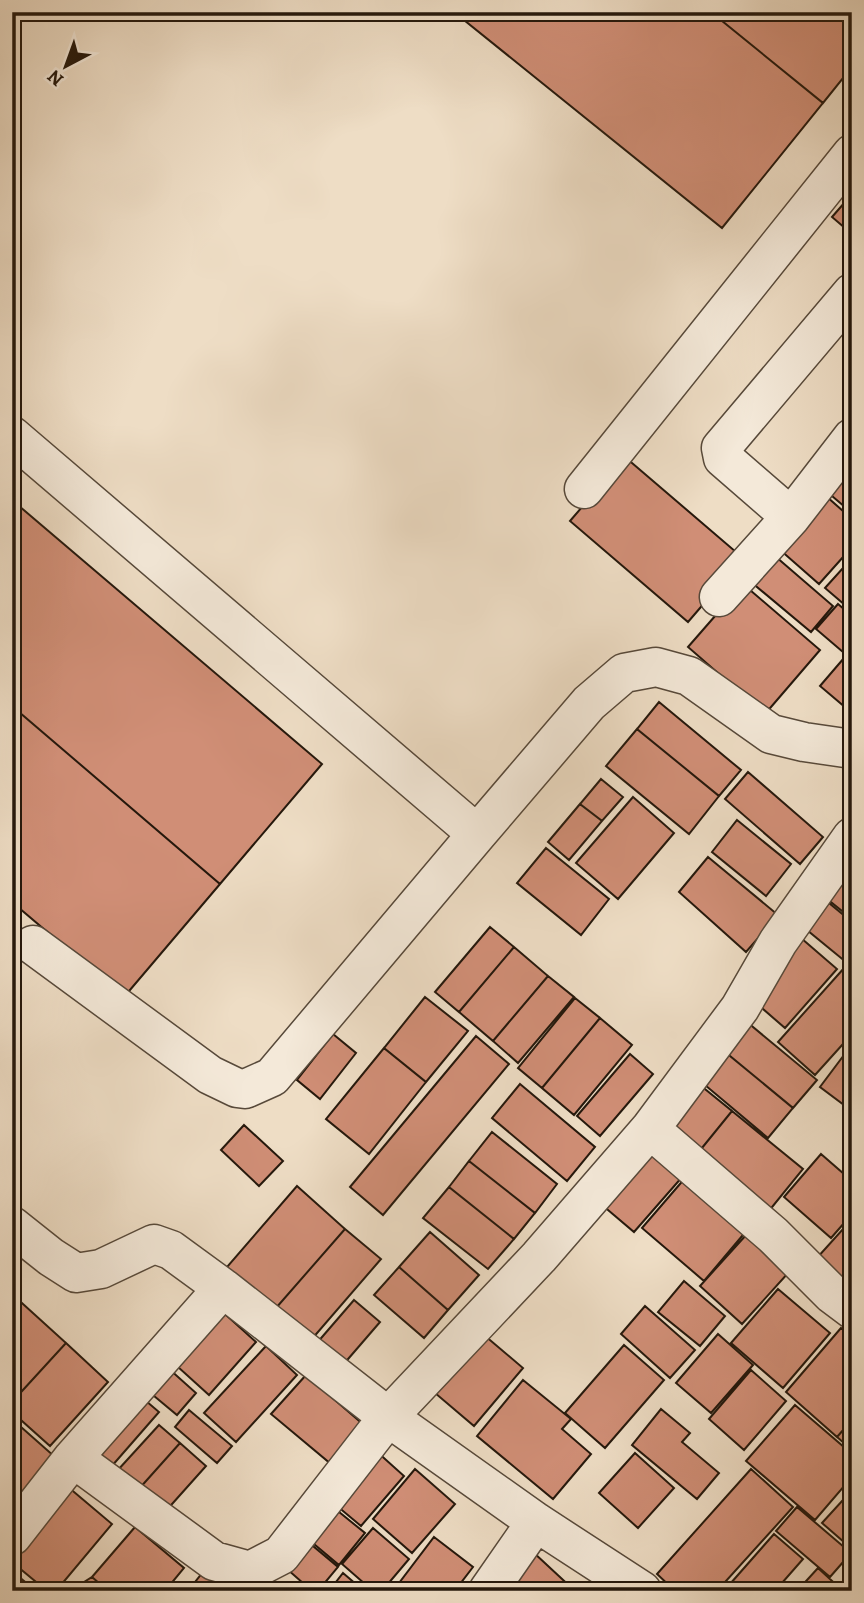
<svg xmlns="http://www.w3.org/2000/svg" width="864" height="1603" font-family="Alegreya,serif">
<rect width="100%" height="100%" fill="#eeddc5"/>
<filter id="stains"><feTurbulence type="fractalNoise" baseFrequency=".00286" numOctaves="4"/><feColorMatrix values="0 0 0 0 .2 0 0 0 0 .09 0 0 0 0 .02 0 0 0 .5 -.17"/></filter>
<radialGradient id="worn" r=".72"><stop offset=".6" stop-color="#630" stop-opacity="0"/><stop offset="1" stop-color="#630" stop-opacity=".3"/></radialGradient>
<path fill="#d08e76" stroke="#25180c" stroke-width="2" d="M 454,12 L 711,12 L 823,103 L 722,228 Z
M 711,12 L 852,12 L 852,67 L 823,103 Z
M 852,194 L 852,234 L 832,217 Z
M 852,446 L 852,513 L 819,485 Z
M 625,457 L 743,558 L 688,622 L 570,521 Z
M 826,496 L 852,519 L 852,547 L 819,584 L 779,549 Z
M 12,500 L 322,764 L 220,884 L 12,706 Z
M 768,550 L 833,606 L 811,632 L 745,577 Z
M 852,558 L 852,611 L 825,588 Z
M 743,584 L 820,650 L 765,714 L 688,647 Z
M 838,604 L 852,616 L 852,655 L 850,658 L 816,629 Z
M 844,658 L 852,665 L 852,713 L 820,686 Z
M 659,702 L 741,770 L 719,796 L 637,729 Z
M 12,706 L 220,884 L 124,997 L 12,902 Z
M 637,729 L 719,796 L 689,834 L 606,766 Z
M 748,772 L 823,837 L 800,864 L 725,799 Z
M 601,779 L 623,797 L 602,821 L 580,804 Z
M 633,797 L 674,833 L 618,899 L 576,863 Z
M 580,804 L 602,821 L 569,860 L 548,842 Z
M 737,820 L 791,864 L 766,896 L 712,852 Z
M 546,848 L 609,899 L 581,935 L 517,883 Z
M 708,857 L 778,915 L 746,952 L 679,892 Z
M 852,865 L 852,919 L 816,890 Z
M 818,894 L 852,922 L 852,967 L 796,921 Z
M 490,927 L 514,947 L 459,1012 L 435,992 Z
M 801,938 L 837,969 L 785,1028 L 749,997 Z
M 514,947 L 548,976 L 493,1041 L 459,1012 Z
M 845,967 L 852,973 L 852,1034 L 815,1075 L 778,1042 Z
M 548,976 L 574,997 L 518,1063 L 493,1041 Z
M 425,997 L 468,1031 L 426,1082 L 384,1048 Z
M 575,998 L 600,1018 L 542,1088 L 518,1068 Z
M 600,1018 L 632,1045 L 574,1115 L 542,1088 Z
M 747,1022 L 817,1080 L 793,1108 L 724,1051 Z
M 333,1034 L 356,1053 L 320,1099 L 297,1080 Z
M 476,1036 L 509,1064 L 383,1215 L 350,1187 Z
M 850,1047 L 852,1048 L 852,1111 L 820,1087 Z
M 384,1048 L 426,1082 L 369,1154 L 326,1119 Z
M 724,1051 L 793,1108 L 768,1138 L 699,1080 Z
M 630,1054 L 653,1074 L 600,1136 L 577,1116 Z
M 695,1081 L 732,1111 L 693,1159 L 656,1128 Z
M 520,1084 L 595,1147 L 567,1181 L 492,1118 Z
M 732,1111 L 803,1169 L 764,1217 L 693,1159 Z
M 244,1125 L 283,1161 L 259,1186 L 221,1150 Z
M 492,1132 L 557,1184 L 535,1213 L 469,1161 Z
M 645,1142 L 683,1176 L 634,1232 L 595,1199 Z
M 821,1154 L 852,1181 L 852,1214 L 831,1238 L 784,1197 Z
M 469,1161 L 535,1213 L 514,1239 L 449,1187 Z
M 686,1177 L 748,1229 L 704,1281 L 642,1228 Z
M 297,1186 L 345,1229 L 269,1316 L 221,1274 Z
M 449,1187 L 514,1239 L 488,1269 L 423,1218 Z
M 852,1219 L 852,1292 L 816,1259 Z
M 345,1229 L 381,1259 L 305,1347 L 269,1316 Z
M 430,1232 L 479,1275 L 448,1310 L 399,1267 Z
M 747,1234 L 789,1272 L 742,1324 L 700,1286 Z
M 399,1267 L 448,1310 L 424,1338 L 374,1295 Z
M 684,1281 L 725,1316 L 700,1346 L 658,1312 Z
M 778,1289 L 830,1333 L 783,1388 L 731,1343 Z
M 12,1294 L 66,1343 L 12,1402 Z
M 354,1300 L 380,1322 L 336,1373 L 310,1351 Z
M 645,1306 L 695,1350 L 670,1378 L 621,1334 Z
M 225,1314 L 256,1342 L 209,1395 L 178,1367 Z
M 841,1328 L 852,1337 L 852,1420 L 837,1437 L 786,1392 Z
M 718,1334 L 753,1365 L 711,1413 L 676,1383 Z
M 484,1335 L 523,1368 L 474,1426 L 435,1393 Z
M 66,1343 L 108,1382 L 50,1446 L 12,1412 L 12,1402 Z
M 624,1345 L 664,1380 L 605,1448 L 565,1413 Z
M 266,1346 L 297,1375 L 236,1442 L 204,1413 Z
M 168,1368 L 196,1393 L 177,1415 L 148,1391 Z
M 751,1370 L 786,1401 L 744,1450 L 709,1419 Z
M 306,1375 L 365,1426 L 331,1464 L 271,1414 Z
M 523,1380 L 571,1419 L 562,1429 L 591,1454 L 553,1499 L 477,1436 Z
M 139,1395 L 159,1412 L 111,1467 L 91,1450 Z
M 795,1405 L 852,1454 L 852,1477 L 815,1520 L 746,1461 Z
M 661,1409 L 690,1433 L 682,1442 L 719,1473 L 697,1499 L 632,1445 Z
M 189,1410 L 232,1446 L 217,1463 L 175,1427 Z
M 12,1419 L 55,1457 L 12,1505 Z
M 852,1420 L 852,1450 L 837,1437 Z
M 159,1425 L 180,1443 L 138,1490 L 117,1471 Z
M 180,1443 L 206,1466 L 164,1513 L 138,1490 Z
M 375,1450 L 404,1476 L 361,1526 L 331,1501 Z
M 635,1453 L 674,1488 L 638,1528 L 599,1493 Z
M 415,1469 L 455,1504 L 412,1553 L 373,1519 Z
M 751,1469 L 793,1507 L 717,1591 L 675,1591 L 657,1574 Z
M 61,1481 L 112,1524 L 56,1591 L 47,1591 L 12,1562 L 12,1538 Z
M 852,1490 L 852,1549 L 822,1523 Z
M 328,1503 L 365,1533 L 339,1565 L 302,1534 Z
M 797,1507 L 851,1553 L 830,1577 L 776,1531 Z
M 135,1527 L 184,1568 L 165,1591 L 108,1591 L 92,1577 Z
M 373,1528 L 409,1559 L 382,1591 L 373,1591 L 342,1564 Z
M 774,1534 L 803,1559 L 775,1591 L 738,1591 L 730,1584 Z
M 301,1536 L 338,1567 L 318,1591 L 312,1591 L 279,1562 Z
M 434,1537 L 473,1567 L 457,1588 L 460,1591 L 393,1591 Z
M 533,1552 L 575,1591 L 499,1591 Z
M 818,1568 L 843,1591 L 797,1591 Z
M 12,1571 L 36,1591 L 12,1591 Z
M 203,1572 L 227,1591 L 188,1591 Z
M 343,1573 L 364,1591 L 329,1591 Z
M 92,1577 L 108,1591 L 70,1591 Z"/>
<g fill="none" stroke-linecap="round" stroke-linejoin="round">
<g stroke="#57493a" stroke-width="41">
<path id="minor" d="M 12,436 L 477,834
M 584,489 L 852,154
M 791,517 L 723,458 L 721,448 L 852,293
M 719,597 L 791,517 L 852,438
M 33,945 L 210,1075 L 237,1088 L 245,1089 L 272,1077 L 477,834 L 589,703 L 624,673 L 656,667 L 689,676 L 771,734 L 804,742 L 852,749
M 650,1129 L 773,1235 L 832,1294 L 852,1309
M 12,1226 L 51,1257 L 76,1273 L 101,1269 L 154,1244 L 171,1250 L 223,1288 L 388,1417 L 536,1522 L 642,1591
M 73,1458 L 214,1561 L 250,1571 L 281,1555 L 388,1417 L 539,1257 L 650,1129 L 740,1008 L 778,942 L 852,837
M 12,1536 L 73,1458 L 223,1288
M 488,1591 L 536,1522"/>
</g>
<use href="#minor" stroke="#f4e9d9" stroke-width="38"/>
</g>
<rect width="864" height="1603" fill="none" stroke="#eeddc5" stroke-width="42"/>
<rect x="14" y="14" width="836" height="1575" fill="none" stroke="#25180c" stroke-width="3.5"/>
<rect x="21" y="21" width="822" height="1561" fill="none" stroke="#25180c" stroke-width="2"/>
<g transform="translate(66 66) rotate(221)" stroke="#f4e9d9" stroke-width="5" paint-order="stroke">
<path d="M0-5L12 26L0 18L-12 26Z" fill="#25180c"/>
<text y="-10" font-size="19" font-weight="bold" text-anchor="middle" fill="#25180c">N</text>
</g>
<rect width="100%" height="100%" filter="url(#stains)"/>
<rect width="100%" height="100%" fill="url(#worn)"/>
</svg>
